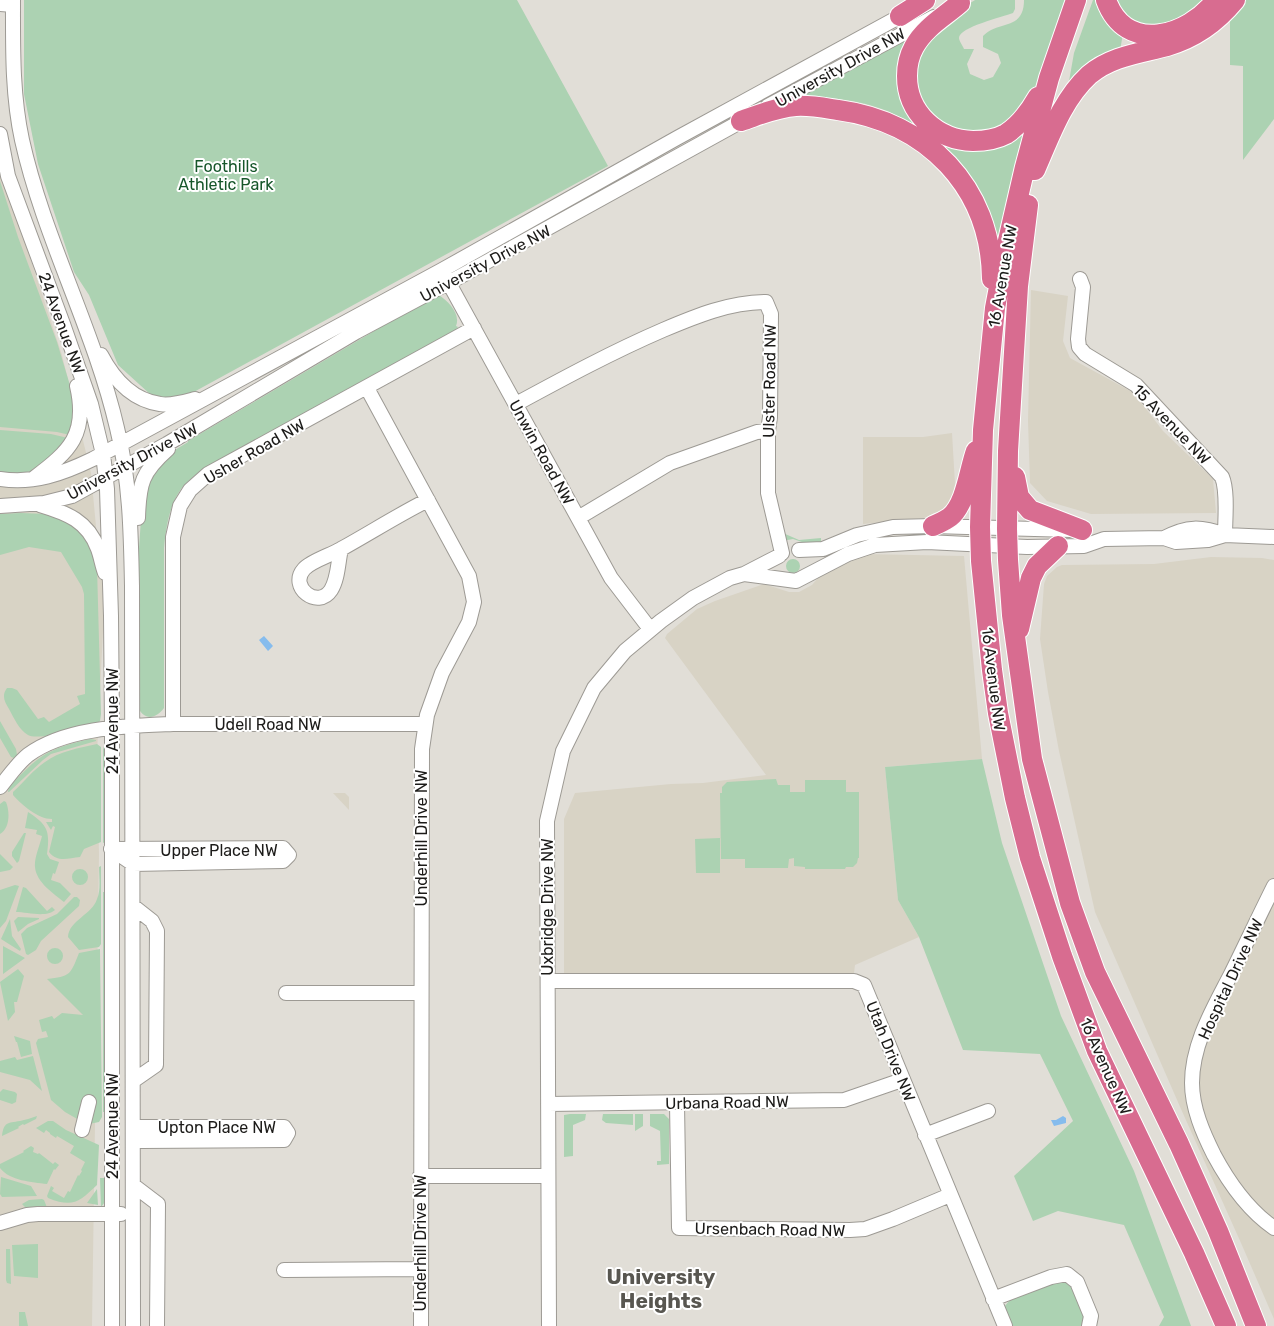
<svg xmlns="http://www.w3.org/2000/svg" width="1274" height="1326" font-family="Rubik,sans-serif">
<rect width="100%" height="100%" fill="#e1ded7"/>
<path fill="#d8d3c5" d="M 0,153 L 3,175 L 62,355 L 91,473 L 98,548 L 105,590 L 97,753 L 99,854 L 92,1326 L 0,1326 Z
M 1031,290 L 1068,296 L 1063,341 L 1070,358 L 1134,393 L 1163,431 L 1213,479 L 1216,513 L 1091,514 L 1047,501 L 1030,483 L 1028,421 Z
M 952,433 L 955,484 L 953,497 L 946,508 L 924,518 L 863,524 L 863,437 L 923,437 Z
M 863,554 L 964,556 L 982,759 L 885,767 L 898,900 L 919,937 L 855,965 L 854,973 L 567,974 L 564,973 L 564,819 L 575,793 L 671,784 L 703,783 L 766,775 L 665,638 L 667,634 L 697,609 L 715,601 L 764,584 L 789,592 L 799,592 L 812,585 L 823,572 Z
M 1211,557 L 1262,558 L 1274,560 L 1274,1319 L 1241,1243 L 1181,1109 L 1095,912 L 1059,751 L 1048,692 L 1040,639 L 1044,584 L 1047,576 L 1057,567 L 1062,565 L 1154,564 Z
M 333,793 L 345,793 L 349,797 L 349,810 Z"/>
<path fill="#acd2b2" d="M 24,0 L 517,0 L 608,166 L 192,393 L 177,397 L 158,398 L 151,395 L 118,365 L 89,295 L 74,272 L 38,164 L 24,94 Z
M 975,0 L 1015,0 L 1015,9 L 1013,13 C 1003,17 959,27 959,38 C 959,41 963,46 964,49 L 974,49 L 967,64 L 970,74 L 984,80 L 993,77 L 1001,63 L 998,54 L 983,47 L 983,36 C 998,20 1024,31 1024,0 L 1070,0 L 1043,74 L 1027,106 L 988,136 L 939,129 L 911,83 L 932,27 Z
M 1093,0 L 1101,0 L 1123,33 L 1120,51 L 1068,87 L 1074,53 Z
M 1118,0 L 1210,0 L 1204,6 L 1148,32 L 1121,12 Z
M 1244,0 L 1274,0 L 1274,119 L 1243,160 L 1243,66 L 1230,65 L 1230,18 Z
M 920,27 L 901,75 L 947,142 L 1023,129 L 1023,140 L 998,259 L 924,133 C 888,103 844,97 799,97 L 807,90 Z
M 0,181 L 18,237 L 57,342 L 72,392 L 75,411 L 70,435 L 57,432 L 0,427 Z
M 439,295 C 448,301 461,314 456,326 L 458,327 L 455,331 L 204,468 C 197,474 187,481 181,489 C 169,506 166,528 164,548 L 164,708 C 156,719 144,721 138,707 L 137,578 L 142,504 L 150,475 L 170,453 L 188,442 L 188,441 L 430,298 Z
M 0,430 L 51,434 L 68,438 L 66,443 L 38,467 L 32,469 L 32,471 L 17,474 L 0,472 Z
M 21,513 L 46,514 L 62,518 L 80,531 L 90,545 L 97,567 L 101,714 L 100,721 L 94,725 C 80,728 39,741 28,735 C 19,730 14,718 9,709 C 5,702 1,696 7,688 L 12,688 L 17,690 L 38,719 L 44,717 L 49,722 L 80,704 L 77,696 L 85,694 L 84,594 L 82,587 L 61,552 L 29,547 L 0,555 L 0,514 Z
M 783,533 L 799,540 L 821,538 L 821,543 L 808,544 L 793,539 L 782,541 Z
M786 566a7 7 0 1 1 14 0a7 7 0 1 1-14 0Z
M 0,721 L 16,749 L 17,755 L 14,758 L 11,757 L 0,738 Z
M 90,739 L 96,740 L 96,741 L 51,754 L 43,760 L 9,792 L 8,792 L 9,787 C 39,755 47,749 90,739 Z
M 97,744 L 101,747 L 101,842 L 84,849 L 80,857 C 68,858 58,863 49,852 L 55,827 L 53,826 L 51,830 L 46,822 L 52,822 L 52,819 C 38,819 22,805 13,795 L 13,792 C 24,782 33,770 45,762 C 60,751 79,748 97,744 Z
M 103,746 L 105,753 L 105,842 L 103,843 Z
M 982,759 L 1002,843 L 1061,1016 L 1134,1171 L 1191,1326 L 1159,1326 L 1164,1317 L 1124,1225 L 1058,1211 L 1033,1221 L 1014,1176 L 1073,1121 L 1040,1054 L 963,1050 L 919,937 L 898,900 L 885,767 Z
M 776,779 L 778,785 L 790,785 L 790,792 L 805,792 L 805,780 L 846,780 L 846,792 L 859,792 L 859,858 L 858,858 L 857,863 L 853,867 L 846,867 L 845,869 L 805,869 L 805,867 L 794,866 L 794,858 L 789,859 L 788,868 L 745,868 L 745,859 L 721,859 L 720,793 L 722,793 L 722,787 L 727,782 Z
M 4,801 L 6,802 C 10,812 10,828 0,834 L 0,804 Z
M 28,812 C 48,825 50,831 47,854 L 50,859 L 59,862 L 55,874 L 53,873 L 51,880 L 60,883 L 71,894 L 64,902 C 54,894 36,882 35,867 C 34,858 40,845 42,836 L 36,834 L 37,830 L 25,828 Z
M 24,833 L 26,833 L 19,861 L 17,863 L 12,856 L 12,852 Z
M 720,838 L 720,873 L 696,873 L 695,839 Z
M 0,854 L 13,867 L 10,870 L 0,872 Z
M 101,866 L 101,944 L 99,947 L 79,950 L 68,937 C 69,920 92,915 97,899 C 101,890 99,877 99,867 Z
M72 877a8 8 0 1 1 16 0a8 8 0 1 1-16 0Z
M 15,885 L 19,886 L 6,921 L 0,928 L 0,890 Z
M 23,887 L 26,888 L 47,911 L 52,907 L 55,910 C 46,918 27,912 16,912 Z
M 103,892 L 105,892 L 105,1112 L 103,1112 Z
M 74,897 L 77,897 L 80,900 L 79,906 L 41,941 L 36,950 L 28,955 L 26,954 L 21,934 L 27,928 L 57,914 Z
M 18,917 L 39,918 L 39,919 L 28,924 L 18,932 L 14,921 Z
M 10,919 L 12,936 L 21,949 L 20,951 L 1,939 Z
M 3,946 L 25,958 L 3,974 Z
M47 956a8 8 0 1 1 16 0a8 8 0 1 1-16 0Z
M 100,949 L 102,1117 L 99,1122 L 89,1124 L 79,1120 L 65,1112 L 51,1100 L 36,1043 L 38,1039 L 48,1037 L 46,1031 L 42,1032 L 39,1020 L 52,1016 L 54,1019 L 62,1013 L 83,1015 L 47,979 C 70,976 70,976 79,953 Z
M 18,969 L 24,976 L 17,1002 L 14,1002 L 15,1012 L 8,1021 L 0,982 Z
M 14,1036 L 30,1041 L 32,1054 L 21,1057 L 17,1042 L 16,1042 Z
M 33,1056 L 42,1091 L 30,1080 L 0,1072 L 0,1061 L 15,1057 L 17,1060 Z
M 3,1089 L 15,1092 L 17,1094 L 16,1102 L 12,1104 L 0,1100 L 0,1092 Z
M 570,1114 L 586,1114 L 585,1120 L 573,1125 L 573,1156 L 564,1157 L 564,1115 Z
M 603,1114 L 633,1114 L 633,1125 L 606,1123 L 602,1120 Z
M 635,1114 L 643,1114 L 643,1126 L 635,1131 Z
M 650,1114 L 664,1114 L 669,1119 L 669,1164 L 657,1165 L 657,1161 L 661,1161 L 660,1131 L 650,1126 Z
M 37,1116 L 36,1119 L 24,1125 L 23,1124 L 18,1127 L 19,1128 L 2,1136 C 4,1122 7,1123 20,1121 C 25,1120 31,1118 37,1116 Z
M 48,1121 L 53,1121 L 66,1130 L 99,1145 L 97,1185 C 79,1202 73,1208 48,1198 L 47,1196 L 51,1186 L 54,1188 L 52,1191 L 64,1198 L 68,1191 L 70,1192 L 78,1175 L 79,1176 L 82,1171 L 81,1170 L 85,1162 L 70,1153 L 74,1146 L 57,1136 L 56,1138 L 50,1134 L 50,1133 L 46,1130 L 44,1133 L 36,1128 Z
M 31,1146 L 34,1148 L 33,1152 L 38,1154 L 39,1153 L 53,1164 L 55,1162 L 59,1165 L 55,1170 L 54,1169 L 47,1184 C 32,1182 10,1181 0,1168 L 0,1164 L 24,1152 L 23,1151 Z
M 1,1177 L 31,1186 L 37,1196 L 2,1197 L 0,1194 Z
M 100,1178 L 106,1178 L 105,1202 L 101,1207 Z
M 97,1189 L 98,1205 L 87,1203 Z
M 42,1199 L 44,1200 L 48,1210 L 27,1209 L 22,1204 L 29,1200 Z
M 38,1244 L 38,1278 L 14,1276 L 12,1245 Z
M 6,1249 L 10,1249 L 11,1284 L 7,1283 L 6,1280 Z
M 1064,1280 L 1069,1282 L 1085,1317 L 1082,1326 L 1012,1326 L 1004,1307 L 1010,1300 L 1055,1281 Z
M 19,1312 L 25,1312 L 28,1326 L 19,1326 Z"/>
<path fill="#86bced" d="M 264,636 L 273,646 L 268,651 L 259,640 Z
M 1063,1116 L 1066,1118 L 1066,1123 L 1054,1126 L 1051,1120 L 1056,1120 Z"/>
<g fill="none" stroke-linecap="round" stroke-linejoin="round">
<g stroke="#9d9a94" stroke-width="16">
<path id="minor" d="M 13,0 C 13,47 12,94 22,140 C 44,239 94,329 117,428 C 130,480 131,533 132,586 L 133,1326
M 0,4 L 13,5
M 768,106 L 934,17
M 0,134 L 8,176 L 63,324 L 91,404 L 103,454 L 107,489 L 111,616 L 112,728 L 112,1326
M 445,276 L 611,578 L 650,629
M 1080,279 L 1083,287 L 1078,339 L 1079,347 L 1085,354 L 1136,385 L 1222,477 C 1228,491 1225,520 1225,535
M 101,355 C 113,378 132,400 160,404 C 171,406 184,402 195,399
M 367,388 L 469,576 L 474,602 L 469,622 L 442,673 L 427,715 L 422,749 L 421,1326
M 516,404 C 564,378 612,352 663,330 C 696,316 730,302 766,302 L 771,314 L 770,417 L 768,431 L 768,493 L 782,553
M 34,478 C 70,451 88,434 77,386
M 0,479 C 34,484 62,474 93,459 L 442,270 L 677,138 L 908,12
M 40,505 C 67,513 88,521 98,549 C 101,557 102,565 105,573
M 0,506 L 44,503 L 72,496 L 167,444 L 356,332 L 461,276 L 749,117
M 138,518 C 139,483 142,472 168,449
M 578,518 L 670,463 L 757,432 L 768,431
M 1164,538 C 1187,526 1201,526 1225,535
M 341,549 C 338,562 338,579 331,590 C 318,610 288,587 304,569 C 311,561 331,555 341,549 C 370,533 398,515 428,500
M 799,550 L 823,549 L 857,535 L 893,527 L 933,526 L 1072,530
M 744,574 L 796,581 L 848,554 L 875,545 L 927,542 L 1027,547 L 1084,546 L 1104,539 L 1164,538 L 1176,542 L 1208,540 L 1225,535 L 1274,537
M 173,724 L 173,537 L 180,506 L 190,490 L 208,474 L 474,328
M 0,787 C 9,776 17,764 28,755 C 66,727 128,726 173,724 L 424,724
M 283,848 L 289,855 L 283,861 L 133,864 L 111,849 Z
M 1274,886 C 1259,916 1245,946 1230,976 C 1213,1009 1192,1044 1192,1083 C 1192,1108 1203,1133 1214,1155 C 1229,1183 1248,1210 1274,1228
M 548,981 L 854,981 L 864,985 L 1005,1326
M 286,993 L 420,993
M 133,1081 L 156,1065 L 157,931 L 152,921 L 133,906
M 548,1104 L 844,1100 L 902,1080
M 677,1104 L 679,1228 L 850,1230 L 865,1229 L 893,1219 L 950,1195
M 140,1127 L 284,1127 L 288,1133 L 284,1140 L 141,1141 L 137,1134 Z
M 82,1130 L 89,1102
M 925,1135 L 988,1111
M 420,1176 L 548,1176
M 133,1185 L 158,1204 L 157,1326
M 0,1223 L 27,1215 L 38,1214 L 121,1214
M 284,1270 L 420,1269
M 993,1299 L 1051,1277 L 1067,1274 L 1077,1282 L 1091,1316 L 1089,1326
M 549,1326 L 547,821 L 563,751 L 594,688 L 625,651 L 661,621 L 693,598 L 730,578 L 744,574 L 779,556"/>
</g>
<g stroke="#fff" stroke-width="22">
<path id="highway" d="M 1076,0 L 1049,78 L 1025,167 L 1007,245 L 995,308 L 983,430 L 980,527 L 981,561 L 992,670 L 998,713 L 1015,798 L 1030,858 L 1062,956 L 1097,1051 L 1194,1253 L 1226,1326
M 1106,0 C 1126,55 1188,37 1216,0
M 960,3 C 944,17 925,27 914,47 C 909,56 907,66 907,76 C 907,113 937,140 973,141 C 985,141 995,140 1006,134 C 1020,125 1030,111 1038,97
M 900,16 L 925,0
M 741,121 C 759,115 777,107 796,106 C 810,105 825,108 838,110 C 927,122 991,187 992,279
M 1035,170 C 1050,136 1062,100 1089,75 C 1111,56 1141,53 1167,46 C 1195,38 1217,22 1235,0
M 1028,205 L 1018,286 L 1008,451 L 1007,529 L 1008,560 L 1012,615 L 1032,759 L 1070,903 L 1095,972 L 1179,1144 L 1218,1231 L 1256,1326
M 1015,477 L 1019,497 L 1030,510 L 1082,530
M 933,526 C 939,523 945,521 950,517 C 966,504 969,470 976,451
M 1019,629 L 1031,578 L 1037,566 L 1058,546"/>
</g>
<use href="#minor" stroke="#fff" stroke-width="14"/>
<use href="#highway" stroke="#d86c90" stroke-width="20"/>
</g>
<g text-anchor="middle" stroke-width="4" stroke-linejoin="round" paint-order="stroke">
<g font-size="16" fill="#1c1b19" stroke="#fff">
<text transform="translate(840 67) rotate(-29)" y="6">University Drive NW</text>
<text transform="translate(485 263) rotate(-28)" y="6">University Drive NW</text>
<text transform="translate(1002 276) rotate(-80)" y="6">16 Avenue NW</text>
<text transform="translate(62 323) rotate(70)" y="6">24 Avenue NW</text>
<text transform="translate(769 381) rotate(-89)" y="6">Ulster Road NW</text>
<text transform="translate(1172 424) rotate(46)" y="6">15 Avenue NW</text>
<text transform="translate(254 451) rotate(-30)" y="6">Usher Road NW</text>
<text transform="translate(542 452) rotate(61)" y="6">Unwin Road NW</text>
<text transform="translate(132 461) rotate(-28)" y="6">University Drive NW</text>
<text transform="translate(994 679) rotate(83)" y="6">16 Avenue NW</text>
<text transform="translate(112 721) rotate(-90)" y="6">24 Avenue NW</text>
<text x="268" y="730">Udell Road NW</text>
<text transform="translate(421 838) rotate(-90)" y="6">Underhill Drive NW</text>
<text x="219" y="856">Upper Place NW</text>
<text transform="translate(547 907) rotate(-90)" y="6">Uxbridge Drive NW</text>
<text transform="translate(1230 979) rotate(-65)" y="6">Hospital Drive NW</text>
<text transform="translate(891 1051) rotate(68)" y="6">Utah Drive NW</text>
<text transform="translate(1106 1066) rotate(66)" y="6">16 Avenue NW</text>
<text transform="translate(727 1102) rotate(-1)" y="6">Urbana Road NW</text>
<text transform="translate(112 1126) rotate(-90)" y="6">24 Avenue NW</text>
<text x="217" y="1133">Upton Place NW</text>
<text transform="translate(770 1229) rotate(1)" y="6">Ursenbach Road NW</text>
<text transform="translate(420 1243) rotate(-90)" y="6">Underhill Drive NW</text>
</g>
<g font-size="16" fill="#16562a" stroke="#fff">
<text x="226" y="172">Foothills<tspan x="226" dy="18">Athletic Park</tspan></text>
</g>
<g font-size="21" font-weight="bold" fill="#585650" stroke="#fff">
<text x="661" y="1284">University<tspan x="661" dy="24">Heights</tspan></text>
</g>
</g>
</svg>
